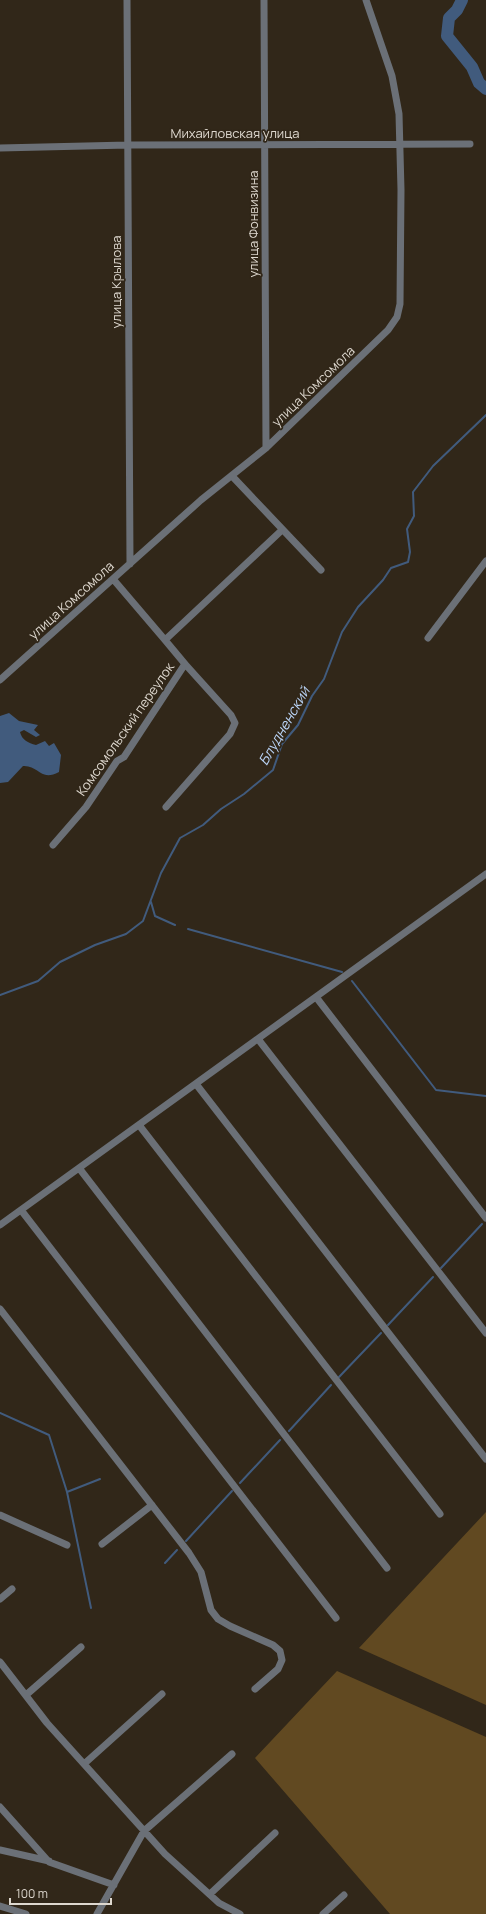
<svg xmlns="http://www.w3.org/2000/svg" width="486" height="1914" font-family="Manrope,sans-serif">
<rect width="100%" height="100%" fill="#312719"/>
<path fill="#614921" d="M 486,1512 L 486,1705 L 359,1648 Z
M 337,1671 L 486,1737 L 486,1914 L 390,1914 L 255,1758 Z"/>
<path fill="#415b7d" d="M 9,713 L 19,721 L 38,725 L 34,730 L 40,735 L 36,737 L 24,730 L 20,732 C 22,740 28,743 36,745 L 45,741 L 49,746 L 54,743 L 61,755 L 59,772 C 40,782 39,765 23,766 L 8,782 L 0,783 L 0,716 Z"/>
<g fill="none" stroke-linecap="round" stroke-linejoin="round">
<path stroke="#415b7d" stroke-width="2" d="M 151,902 L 155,916 L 175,925
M 188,929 L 342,972
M 352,981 L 436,1090 L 486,1096
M 0,995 L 38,981 L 60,962 L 95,945 L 126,934 L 143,921 L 161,873 L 180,838 L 203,825 L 221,809 L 244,794 L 273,770 L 282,744 L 298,725 L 312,696 L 324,679 L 342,632 L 358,607 L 383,580 L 391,568 L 408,562 L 410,552 L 407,529 L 414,516 L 413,492 L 433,466 L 486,415
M 441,1268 L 482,1224
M 388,1325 L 433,1277
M 339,1377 L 381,1333
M 0,1413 L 49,1435 L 67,1492 L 100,1479
M 289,1431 L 331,1385
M 240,1483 L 280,1440
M 67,1492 L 91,1608
M 186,1541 L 232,1491
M 165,1563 L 177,1550"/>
<path stroke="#415b7d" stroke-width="12" d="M 462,0 L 457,10 L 449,18 L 447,36 L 472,67 L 479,83 L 486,89"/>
<path stroke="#6b7077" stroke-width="7" d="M 127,0 L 130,564
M 264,0 L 266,448
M 0,148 L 128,145 L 470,144
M 232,476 L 321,570
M 113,579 L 165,640
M 428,638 L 486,561
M 0,680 L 201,500 L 266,448 L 388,330 L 397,317 L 400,304 L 401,190 L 399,114 L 392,76 L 366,0
M 166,807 L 230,734 L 235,723 L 231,715 L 185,664
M 53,845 L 86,807 L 117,761 L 124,757 L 185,664 L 165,640 L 282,530
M 316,997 L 486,1218
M 258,1039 L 486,1333
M 196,1084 L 486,1459
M 139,1125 L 440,1514
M 79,1168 L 387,1568
M 21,1210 L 336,1618
M 0,1225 L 486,874
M 0,1309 L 189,1553 L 201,1572 L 211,1610 L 218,1619 L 230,1626 L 273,1645 L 280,1651 L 282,1660 L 278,1669 L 255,1689
M 0,1515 L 67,1545
M 102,1544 L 152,1505
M 0,1599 L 12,1589
M 0,1662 L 47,1723 L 165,1854 L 219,1903 L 240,1914
M 26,1695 L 81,1647
M 84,1764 L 162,1694
M 0,1807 L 49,1862 L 114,1885
M 0,1850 L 49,1861
M 210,1894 L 275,1833
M 0,1906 L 26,1914
M 97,1914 L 144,1831 L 232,1754
M 323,1914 L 344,1895"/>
</g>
<g text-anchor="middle" stroke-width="3.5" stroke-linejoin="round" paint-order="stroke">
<g font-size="13" fill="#ded8cf" stroke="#312719">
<text x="235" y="138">Михайловская улица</text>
<text transform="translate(253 224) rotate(-90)" y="5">улица Фонвизина</text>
<text transform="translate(116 282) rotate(-90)" y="5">улица Крылова</text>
<text transform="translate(313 386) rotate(-44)" y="5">улица Комсомола</text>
<text transform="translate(71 600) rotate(-42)" y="5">улица Комсомола</text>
<text transform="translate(125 729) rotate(-55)" y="5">Комсомольский переулок</text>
</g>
<g font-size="14" font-style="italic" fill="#bad4f7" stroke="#312719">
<text transform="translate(284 726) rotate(-60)" y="5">Блудненский</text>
</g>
</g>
<path d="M10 1898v6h101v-6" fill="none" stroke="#ded8cf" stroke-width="2"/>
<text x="16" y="1898" font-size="12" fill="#ded8cf" stroke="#312719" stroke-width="3" paint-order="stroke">100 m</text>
</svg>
